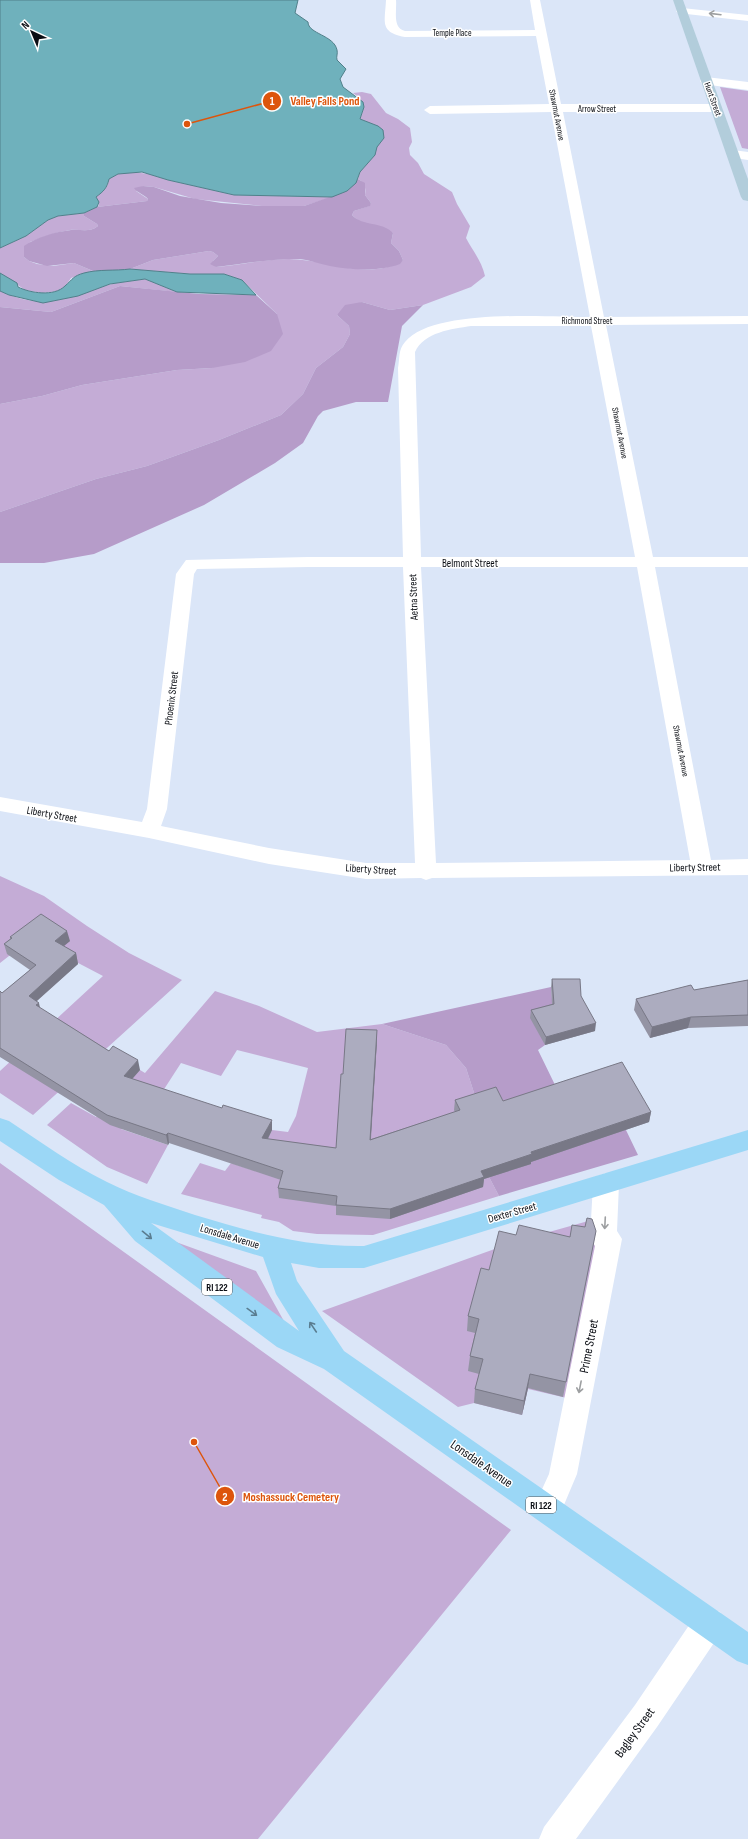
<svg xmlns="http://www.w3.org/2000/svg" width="748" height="1839" font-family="'Sofia Sans Condensed',sans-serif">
<rect width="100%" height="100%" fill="#dbe6f8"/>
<path fill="#c4acd6" d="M 720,87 L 748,91 L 748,149 L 742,148 Z
M 362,92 L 371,94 L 386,113 L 398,119 L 410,128 L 412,142 L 409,148 L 410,155 L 418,163 L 424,174 L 452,192 L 457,204 L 470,226 L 466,238 C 473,251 482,262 485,276 L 471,287 L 423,305 L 390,310 L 362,302 L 337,315 L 349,326 L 350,334 L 343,347 L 316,368 L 303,394 L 281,415 L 219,440 L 147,466 L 96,479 L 0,512 L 0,404 L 42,396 L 82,385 L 177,370 L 212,368 L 277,314 L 242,280 L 224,274 L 190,274 L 130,269 L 153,260 L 209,251 L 213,252 L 218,256 L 213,261 L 216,267 C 241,265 265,259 289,259 C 327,259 368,282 403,260 L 399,251 L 391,243 L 393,233 L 360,222 L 352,215 L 354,211 L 369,206 L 371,203 L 365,195 C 366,188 365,182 358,179 L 360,172 L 375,155 L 368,123 L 360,119 L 363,111 L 360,98 L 353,93 Z
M 133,172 L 149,174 L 168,180 L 234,195 L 332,197 L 304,206 L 262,206 L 195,199 L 154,187 L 143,186 L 136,191 L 148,199 L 147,201 L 97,207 L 99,205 L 96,196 C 104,191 108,188 109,179 L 118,174 Z
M 84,213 L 84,216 L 97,224 L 98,226 C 89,233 81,229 70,230 C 57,232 43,237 30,242 L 24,257 L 29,261 L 37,264 L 53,266 L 74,263 L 93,271 L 71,278 L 65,287 L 59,291 L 42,293 L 25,290 L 0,273 L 0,248 L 26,236 L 48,220 L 58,216 Z
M 145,279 L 177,292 L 120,286 L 51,312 L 0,307 L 0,291 C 43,311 67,298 108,285 C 119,282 133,281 145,279 Z
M 0,876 L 44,896 L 87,926 L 129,953 L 182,980 L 33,1115 L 0,1093 L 0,1071 L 103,976 L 61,954 L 0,1000 L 69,941 L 9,956 L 0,963 Z
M 215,991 L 259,1006 L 317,1032 L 382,1024 L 446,1045 L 466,1068 L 476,1099 L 454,1110 L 499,1196 L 373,1235 L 317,1234 L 293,1231 L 279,1222 L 261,1218 L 262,1215 L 181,1194 L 200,1163 L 225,1171 L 231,1163 L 252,1170 L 272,1130 L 288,1132 L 296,1116 L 308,1068 L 237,1050 L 221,1076 L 181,1063 L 159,1097 L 121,1129 L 168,1145 L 147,1184 L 107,1167 L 47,1125 L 71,1103 L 96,1117 L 140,1070 L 145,1073 Z
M 0,1163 L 511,1530 L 258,1839 L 0,1839 Z
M 606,1216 L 571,1399 L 528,1389 L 522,1415 L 474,1403 L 458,1407 L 322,1311 L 517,1241 Z
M 151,1233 L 256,1271 L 285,1323 Z"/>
<path fill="#b69cc9" d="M 358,179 L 365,183 L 365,195 L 371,203 L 370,206 L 354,211 L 352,215 C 363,227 382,221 393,233 L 391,243 L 399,251 L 403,260 L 400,264 C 378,272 352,270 330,266 C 320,264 310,260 300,259 C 272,258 244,264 216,267 L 210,264 L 218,256 L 213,252 L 209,251 L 153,260 L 130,269 L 120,271 L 93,271 L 74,263 L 47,266 L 29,261 L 24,257 L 24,246 C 37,237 55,232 71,230 C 81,229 89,233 98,226 L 97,224 L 84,216 L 84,213 L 97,207 L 147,201 L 148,199 C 144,194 137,193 134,188 L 143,186 L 154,187 L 180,196 L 221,203 L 262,206 L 304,206 L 347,191 Z
M 120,286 L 199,294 L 256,295 L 277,314 L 283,334 L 271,351 L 245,362 L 212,368 L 177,370 L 82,385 L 42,396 L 0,404 L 0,307 L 51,312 Z
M 362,302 L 390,310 L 423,305 L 402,326 L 388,402 L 356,402 L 323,411 L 318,416 L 303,443 L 275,463 L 204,505 L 94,554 L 44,563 L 0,563 L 0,512 L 96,479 L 147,466 L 219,440 L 281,415 L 303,394 L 316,368 L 343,347 L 350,334 L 349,326 L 337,315 L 345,305 Z
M 551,987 L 553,1012 L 545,1045 L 538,1050 L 556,1087 L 625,1128 L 638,1155 L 499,1196 L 454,1110 L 475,1104 L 476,1099 L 466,1068 L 446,1045 L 382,1024 Z"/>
<path fill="#6fb1bc" stroke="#51808a" d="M 0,0 L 298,0 L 295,13 L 308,22 C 308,34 334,35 337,50 C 338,54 336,56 337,60 L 346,69 L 340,79 L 343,87 L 363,102 L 364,107 L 360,119 L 378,126 L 383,130 L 384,138 L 377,147 L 375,155 L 360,172 L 356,183 L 347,191 L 332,197 L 234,195 L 168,180 L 142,172 L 118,174 L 109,179 C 107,188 104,191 96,197 L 99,202 L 97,207 L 84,213 L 58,216 L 48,220 L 26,236 L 0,248 Z
M 130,269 L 190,274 L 224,274 L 242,280 L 256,295 L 177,292 L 145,279 L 110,284 L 78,296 L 43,303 L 9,295 L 0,291 L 0,273 L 17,283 L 18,287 C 30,293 54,297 65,286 C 73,279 73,276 84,273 C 99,269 115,271 130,269 Z"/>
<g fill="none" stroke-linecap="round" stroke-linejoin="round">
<path fill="#fff" fill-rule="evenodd" d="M 386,0 L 396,0 C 397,11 392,28 405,31 L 535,30 L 530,0 L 540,0 L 561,104 L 716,104 L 722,108 L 716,112 L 563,112 L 604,317 L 748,316 L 748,324 L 606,325 L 653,557 L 748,557 L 748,567 L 655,567 L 711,860 L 748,859 L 748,875 L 432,878 L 426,880 L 421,878 L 366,879 L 269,864 L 149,838 L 0,811 L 0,797 L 142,822 L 147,809 L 176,574 L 186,560 L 308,557 L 403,557 L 398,368 C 400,358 398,350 405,342 C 433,308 547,317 590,317 L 551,112 L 430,114 L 424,110 L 430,106 L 549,104 L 536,36 L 405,37 C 379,32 385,22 386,0 ZM 471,326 L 591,326 L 635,557 L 421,557 L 415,352 C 424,332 452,329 471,326 ZM 308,567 L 403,567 L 415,863 L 366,863 L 269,848 L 161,826 L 167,809 L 194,574 L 197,569 ZM 421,567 L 637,567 L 690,860 L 436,863 Z
M 706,77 L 748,82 L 748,90 L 702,84 L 700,81 L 702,78 Z
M 606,1173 L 615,1176 L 619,1184 L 617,1231 L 622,1239 L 577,1474 L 558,1519 L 548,1523 L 538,1519 L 533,1509 L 549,1474 L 595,1246 L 590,1238 L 593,1184 L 597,1176 Z
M 709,1608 L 720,1612 L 724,1623 L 720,1634 L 657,1727 L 576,1839 L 539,1839 L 544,1827 L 635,1705 L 698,1612 Z"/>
<path fill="#fff" fill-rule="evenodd" d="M 682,8 L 748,15 L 748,21 L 678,13 L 676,11 Z
M 733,150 L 748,152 L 748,160 L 728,157 L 727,154 L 728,151 Z"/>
<path fill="#b2cddb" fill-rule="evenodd" d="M 673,0 L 683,0 L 748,179 L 748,201 L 743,200 L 741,197 Z"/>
<path fill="#9bd7f6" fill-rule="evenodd" d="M 0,1118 L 9,1121 C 41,1142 72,1165 107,1182 C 135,1196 165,1205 195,1215 C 251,1232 305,1247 364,1246 L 748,1130 L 748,1150 L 364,1268 L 319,1268 L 291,1263 L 297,1281 L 344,1351 L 748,1632 L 748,1665 L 737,1661 L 324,1369 L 277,1347 L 135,1241 L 104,1205 L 59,1180 L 0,1141 ZM 151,1223 L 263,1257 L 276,1294 L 299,1331 Z"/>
</g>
<path fill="#9494a4" d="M 10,937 L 70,941 L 63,946 L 76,953 L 78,964 L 37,1001 L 40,1008 L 140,1070 L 132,1079 L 272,1130 L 268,1139 L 336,1148 L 343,1074 L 377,1030 L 377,1040 L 371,1139 L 455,1112 L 454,1110 L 455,1100 L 503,1101 L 651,1112 L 649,1122 L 531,1162 L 531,1164 L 484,1179 L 483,1187 L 390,1219 L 336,1215 L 336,1206 L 279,1198 L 278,1188 L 281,1180 L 169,1143 L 168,1145 L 110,1125 L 0,1057 L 0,991 L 2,993 L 30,970 L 7,954 L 4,944 L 10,939 Z
M 552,979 L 581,996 L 595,1031 L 545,1045 L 530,1018 L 531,1010 L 552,1004 L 551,987 Z
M 748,980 L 748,1026 L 688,1028 L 650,1038 L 634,1010 L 636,999 L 694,990 Z
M 596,1231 L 563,1397 L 528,1388 L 522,1415 L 474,1403 L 475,1389 L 479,1374 L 468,1371 L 470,1356 L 475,1333 L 467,1331 L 468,1316 L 489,1270 L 516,1235 L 570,1237 Z"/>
<path fill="#787886" d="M 67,931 L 70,941 L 57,952 L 55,941 Z
M 76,953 L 78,964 L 31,1006 L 29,996 Z
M 39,1003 L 41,1013 L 36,1005 Z
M 691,1017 L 688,1028 L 650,1038 L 652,1027 Z
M 596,1023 L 595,1031 L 545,1045 L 546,1037 Z
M 377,1030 L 377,1040 L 370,1149 L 370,1140 Z
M 138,1060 L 140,1070 L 126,1086 L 124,1076 Z
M 651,1112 L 649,1122 L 531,1162 L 531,1164 L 484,1179 L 483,1187 L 390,1219 L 390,1209 L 481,1171 L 531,1152 Z
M 272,1120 L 272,1130 L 263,1148 L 262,1138 Z
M 168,1133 L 169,1143 L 168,1145 L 166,1135 Z
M 530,1374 L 528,1388 L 522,1415 L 524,1401 Z"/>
<path fill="#acacbf" stroke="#787886" d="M 41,914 L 67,931 L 55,941 L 76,953 L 29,996 L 39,1003 L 36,1005 L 109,1051 L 113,1046 L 138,1060 L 124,1076 L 222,1108 L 223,1105 L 272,1120 L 262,1138 L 336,1148 L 341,1074 L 343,1074 L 346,1029 L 377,1030 L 370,1140 L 460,1110 L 455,1100 L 496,1087 L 503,1101 L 622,1062 L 651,1112 L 531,1152 L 532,1154 L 481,1171 L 484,1177 L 390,1209 L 336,1205 L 337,1196 L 278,1188 L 283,1171 L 168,1133 L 166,1135 L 107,1115 L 0,1048 L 0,991 L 2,993 L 36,965 L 4,944 L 12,938 L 10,937 Z
M 552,979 L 580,979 L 581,996 L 596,1023 L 546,1037 L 531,1010 L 554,1004 Z
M 748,980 L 748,1015 L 691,1017 L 652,1027 L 636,999 L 691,985 L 694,990 Z
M 587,1218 L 592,1219 L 596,1231 L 566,1382 L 530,1374 L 524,1401 L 475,1389 L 483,1359 L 470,1356 L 479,1319 L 468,1316 L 481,1268 L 489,1270 L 499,1231 L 516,1235 L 519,1225 L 570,1237 L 572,1225 L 585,1227 Z"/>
<defs><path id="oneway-shaft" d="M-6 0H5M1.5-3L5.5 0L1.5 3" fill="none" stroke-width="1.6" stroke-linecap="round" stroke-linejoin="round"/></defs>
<g stroke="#9d9fa1">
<use href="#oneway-shaft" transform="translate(715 14) rotate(-173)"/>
<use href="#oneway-shaft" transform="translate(605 1223) rotate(93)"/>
<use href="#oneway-shaft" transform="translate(580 1387) rotate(101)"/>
</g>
<g stroke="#5a7d90">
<use href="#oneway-shaft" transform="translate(147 1235) rotate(39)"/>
<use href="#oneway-shaft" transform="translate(252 1312) rotate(36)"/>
<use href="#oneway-shaft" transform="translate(313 1327) rotate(-124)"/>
</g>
<g text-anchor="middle" stroke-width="3" stroke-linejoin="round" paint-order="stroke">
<g font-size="9" fill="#0b0e14" stroke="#fff">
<text x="452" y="36">Temple Place</text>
<text transform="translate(713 99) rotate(70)" y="3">Hunt Street</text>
<text x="597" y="112">Arrow Street</text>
<text transform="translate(557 115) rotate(79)" y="3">Shawmut Avenue</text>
<text x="587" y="324">Richmond Street</text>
<text transform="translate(620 433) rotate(79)" y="3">Shawmut Avenue</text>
<text transform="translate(681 751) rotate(79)" y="3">Shawmut Avenue</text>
</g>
<g fill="#fff" stroke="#54565a" stroke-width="1">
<rect x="202" y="1279" width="30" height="16" rx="3"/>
<rect x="526" y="1497" width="30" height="16" rx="3"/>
</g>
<g font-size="10" font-weight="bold" fill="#0b0e14">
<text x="217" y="1291">RI 122</text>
<text x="541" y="1509">RI 122</text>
</g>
<g font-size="11" fill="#0b0e14" stroke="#fff">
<text x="470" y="567">Belmont Street</text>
<text transform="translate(413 597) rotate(-92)" y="4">Aetna Street</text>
<text transform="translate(171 698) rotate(-83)" y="4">Phoenix Street</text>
<text transform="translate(52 814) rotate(10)" y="4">Liberty Street</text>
<text transform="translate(695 867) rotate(-1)" y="4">Liberty Street</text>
<text transform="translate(371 869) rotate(4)" y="4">Liberty Street</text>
<text transform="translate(512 1212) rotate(-16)" y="4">Dexter Street</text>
<text transform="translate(230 1236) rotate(17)" y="4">Lonsdale Avenue</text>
</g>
<g font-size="13" fill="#0b0e14" stroke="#fff">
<text transform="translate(588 1346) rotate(-79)" y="5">Prime Street</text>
<text transform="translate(482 1463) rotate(35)" y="5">Lonsdale Avenue</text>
<text transform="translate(634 1732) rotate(-54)" y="5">Bagley Street</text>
</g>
</g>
<path fill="none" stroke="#dd550c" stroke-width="1.5" d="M187 124L272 101M194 1442L225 1496"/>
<g fill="#dd550c" stroke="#fff" stroke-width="1.5">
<circle cx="187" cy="124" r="4"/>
<circle cx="194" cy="1442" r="4"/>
<circle cx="272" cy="101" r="10"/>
<circle cx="225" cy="1496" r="10"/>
</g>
<g font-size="12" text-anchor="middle" font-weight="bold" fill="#fff">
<text x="272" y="105">1</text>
<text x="225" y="1501">2</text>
</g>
<g font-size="12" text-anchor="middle" font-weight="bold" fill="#dd550c" stroke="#fff" stroke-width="3" stroke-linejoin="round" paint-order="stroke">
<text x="325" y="105">Valley Falls Pond</text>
<text x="291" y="1501">Moshassuck Cemetery</text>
</g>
<g transform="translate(32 32) rotate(316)" stroke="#ffffff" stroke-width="3" paint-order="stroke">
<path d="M0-3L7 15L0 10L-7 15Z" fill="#0b0e14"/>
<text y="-6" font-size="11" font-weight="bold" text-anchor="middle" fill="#0b0e14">N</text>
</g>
</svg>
